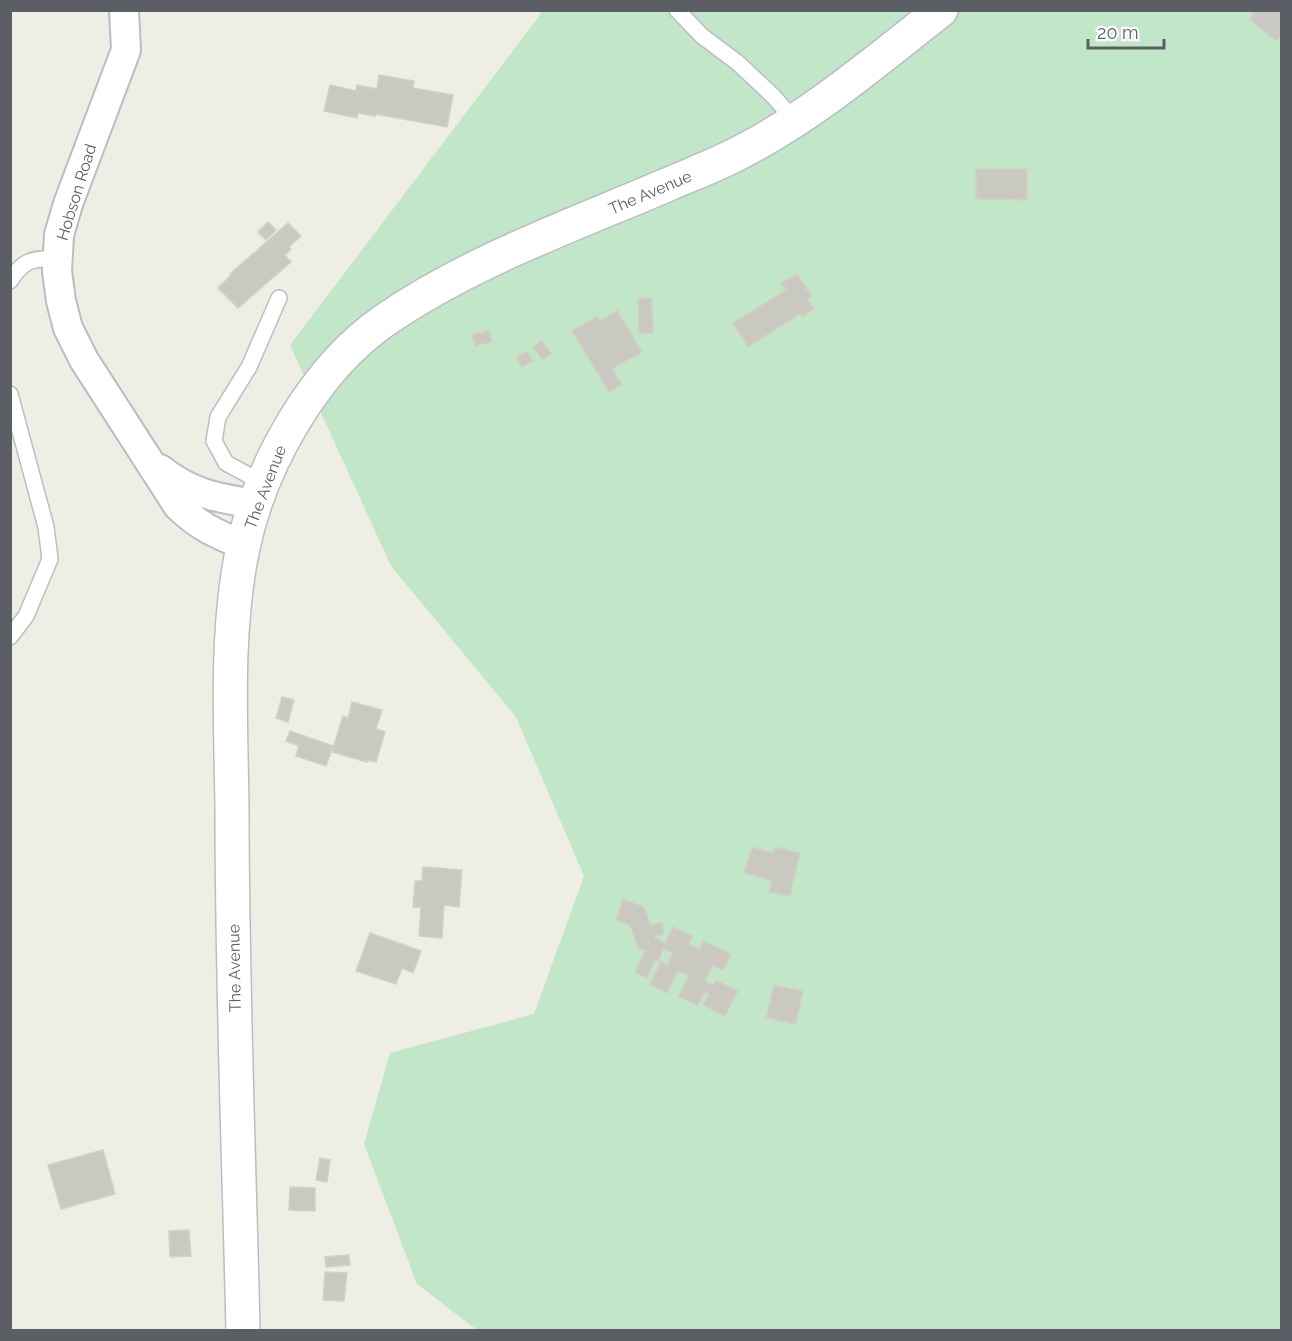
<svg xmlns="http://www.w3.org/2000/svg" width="1292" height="1341" font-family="Raleway,sans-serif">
<rect width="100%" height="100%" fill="#efeee5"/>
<path fill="#c1e6c8" d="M 541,11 L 1281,11 L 1281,1330 L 477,1330 L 417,1284 L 364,1144 L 390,1053 L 534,1014 L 584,876 L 516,717 L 391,566 L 290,345 L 540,15 Z"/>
<path fill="#cac9c1" stroke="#d3d1c3" stroke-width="1.5" d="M 1256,10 L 1279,10 L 1282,12 L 1282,35 L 1276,41 L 1249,19 Z
M 379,75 L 414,81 L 413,88 L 453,95 L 447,127 L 375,114 L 375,116 L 358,113 L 357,118 L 324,111 L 330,85 L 356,91 L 357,85 L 377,89 Z
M 976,169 L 1027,169 L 1027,200 L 976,199 Z
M 268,222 L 276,230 L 266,240 L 258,232 Z
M 288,223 L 301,236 L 289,247 L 291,249 L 285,255 L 291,262 L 238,308 L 218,288 L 231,275 L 230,274 Z
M 797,274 L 812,297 L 808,299 L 814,309 L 802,317 L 800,314 L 748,347 L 733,323 L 786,290 L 781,283 Z
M 638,298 L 652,298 L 653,333 L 639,334 Z
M 617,310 L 642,352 L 612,369 L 622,384 L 609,392 L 572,331 L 597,316 L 600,321 Z
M 489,330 L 492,342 L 475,346 L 472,335 Z
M 542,340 L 551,354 L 542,360 L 533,347 Z
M 527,351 L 533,361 L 522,367 L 516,357 Z
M 282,697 L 294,700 L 288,722 L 276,718 Z
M 352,702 L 382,710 L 376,729 L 385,732 L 376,762 L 368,760 L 367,762 L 332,752 L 343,716 L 348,718 Z
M 290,731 L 333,746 L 326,766 L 296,756 L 299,746 L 286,741 Z
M 752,847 L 773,853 L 775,847 L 800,853 L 790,896 L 769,892 L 772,881 L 744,873 Z
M 423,867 L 462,870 L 459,907 L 444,905 L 442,938 L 419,936 L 421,907 L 413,907 L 415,881 L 422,881 Z
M 623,899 L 644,907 L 651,925 L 662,922 L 664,934 L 655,937 L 655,938 L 665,943 L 673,927 L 693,936 L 689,944 L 699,949 L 703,941 L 731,954 L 723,970 L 713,966 L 705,981 L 713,985 L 716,980 L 738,991 L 725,1016 L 703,1005 L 709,994 L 705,992 L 698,1006 L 678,996 L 689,976 L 678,971 L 667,993 L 650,985 L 661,961 L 667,965 L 673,953 L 663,949 L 659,961 L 655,960 L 647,978 L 635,973 L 645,951 L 638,948 L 630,925 L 616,920 Z
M 370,933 L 421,951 L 413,973 L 402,968 L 396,984 L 356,971 Z
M 774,985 L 803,991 L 796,1024 L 766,1018 Z
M 103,1150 L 115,1194 L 61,1209 L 48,1165 Z
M 320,1158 L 330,1160 L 327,1182 L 316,1180 Z
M 290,1187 L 315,1188 L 315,1211 L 289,1210 Z
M 189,1230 L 191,1256 L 170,1257 L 169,1231 Z
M 349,1255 L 350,1265 L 326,1267 L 325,1257 Z
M 325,1272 L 347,1273 L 344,1301 L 323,1300 Z"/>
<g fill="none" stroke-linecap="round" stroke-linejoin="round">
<g stroke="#bcbdc3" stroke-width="18">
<path id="service" d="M 677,10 L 702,36 L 738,63 L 773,96 L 795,121
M 10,281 C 24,258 34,259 58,258
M 10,394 L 46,527 L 50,559 L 26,616 L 10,637
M 263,483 L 226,463 L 214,441 L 218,417 L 249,367 L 279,298"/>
</g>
<g stroke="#bcbdc3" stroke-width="32">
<path id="minor" d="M 124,10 L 126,50 L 68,204 L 59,235 L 57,271 L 61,301 L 68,328 L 84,360 L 178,506 C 200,527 215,533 243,545
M 160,469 C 191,494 217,498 255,504"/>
</g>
<g stroke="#bcbdc3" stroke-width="36">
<path id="tertiary" d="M 243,1330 C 239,1157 232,984 232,810 C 231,723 225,633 243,547 C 261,464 314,369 385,320 C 471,261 573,225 669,184 C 692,174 716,165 739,153 C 813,115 876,61 941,10"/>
</g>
<use href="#service" stroke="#fff" stroke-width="15"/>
<use href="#minor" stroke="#fff" stroke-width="28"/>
<use href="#tertiary" stroke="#fff" stroke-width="33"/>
</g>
<g text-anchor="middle" stroke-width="4.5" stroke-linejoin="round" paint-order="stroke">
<g font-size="16" fill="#5c5e65" stroke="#fff">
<text transform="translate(76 192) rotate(-73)" y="6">Hobson Road</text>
<text transform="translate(650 192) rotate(-23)" y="6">The Avenue</text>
<text transform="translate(265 487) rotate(-69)" y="6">The Avenue</text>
<text transform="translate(234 968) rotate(-91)" y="6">The Avenue</text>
</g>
</g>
<rect width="1292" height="1341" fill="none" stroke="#5c5e65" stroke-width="24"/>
<path d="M1088 39v9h76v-9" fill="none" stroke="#5c5e65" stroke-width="3"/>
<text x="1097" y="39" font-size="18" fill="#5c5e65" stroke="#ffffff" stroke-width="4.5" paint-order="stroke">20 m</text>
</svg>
